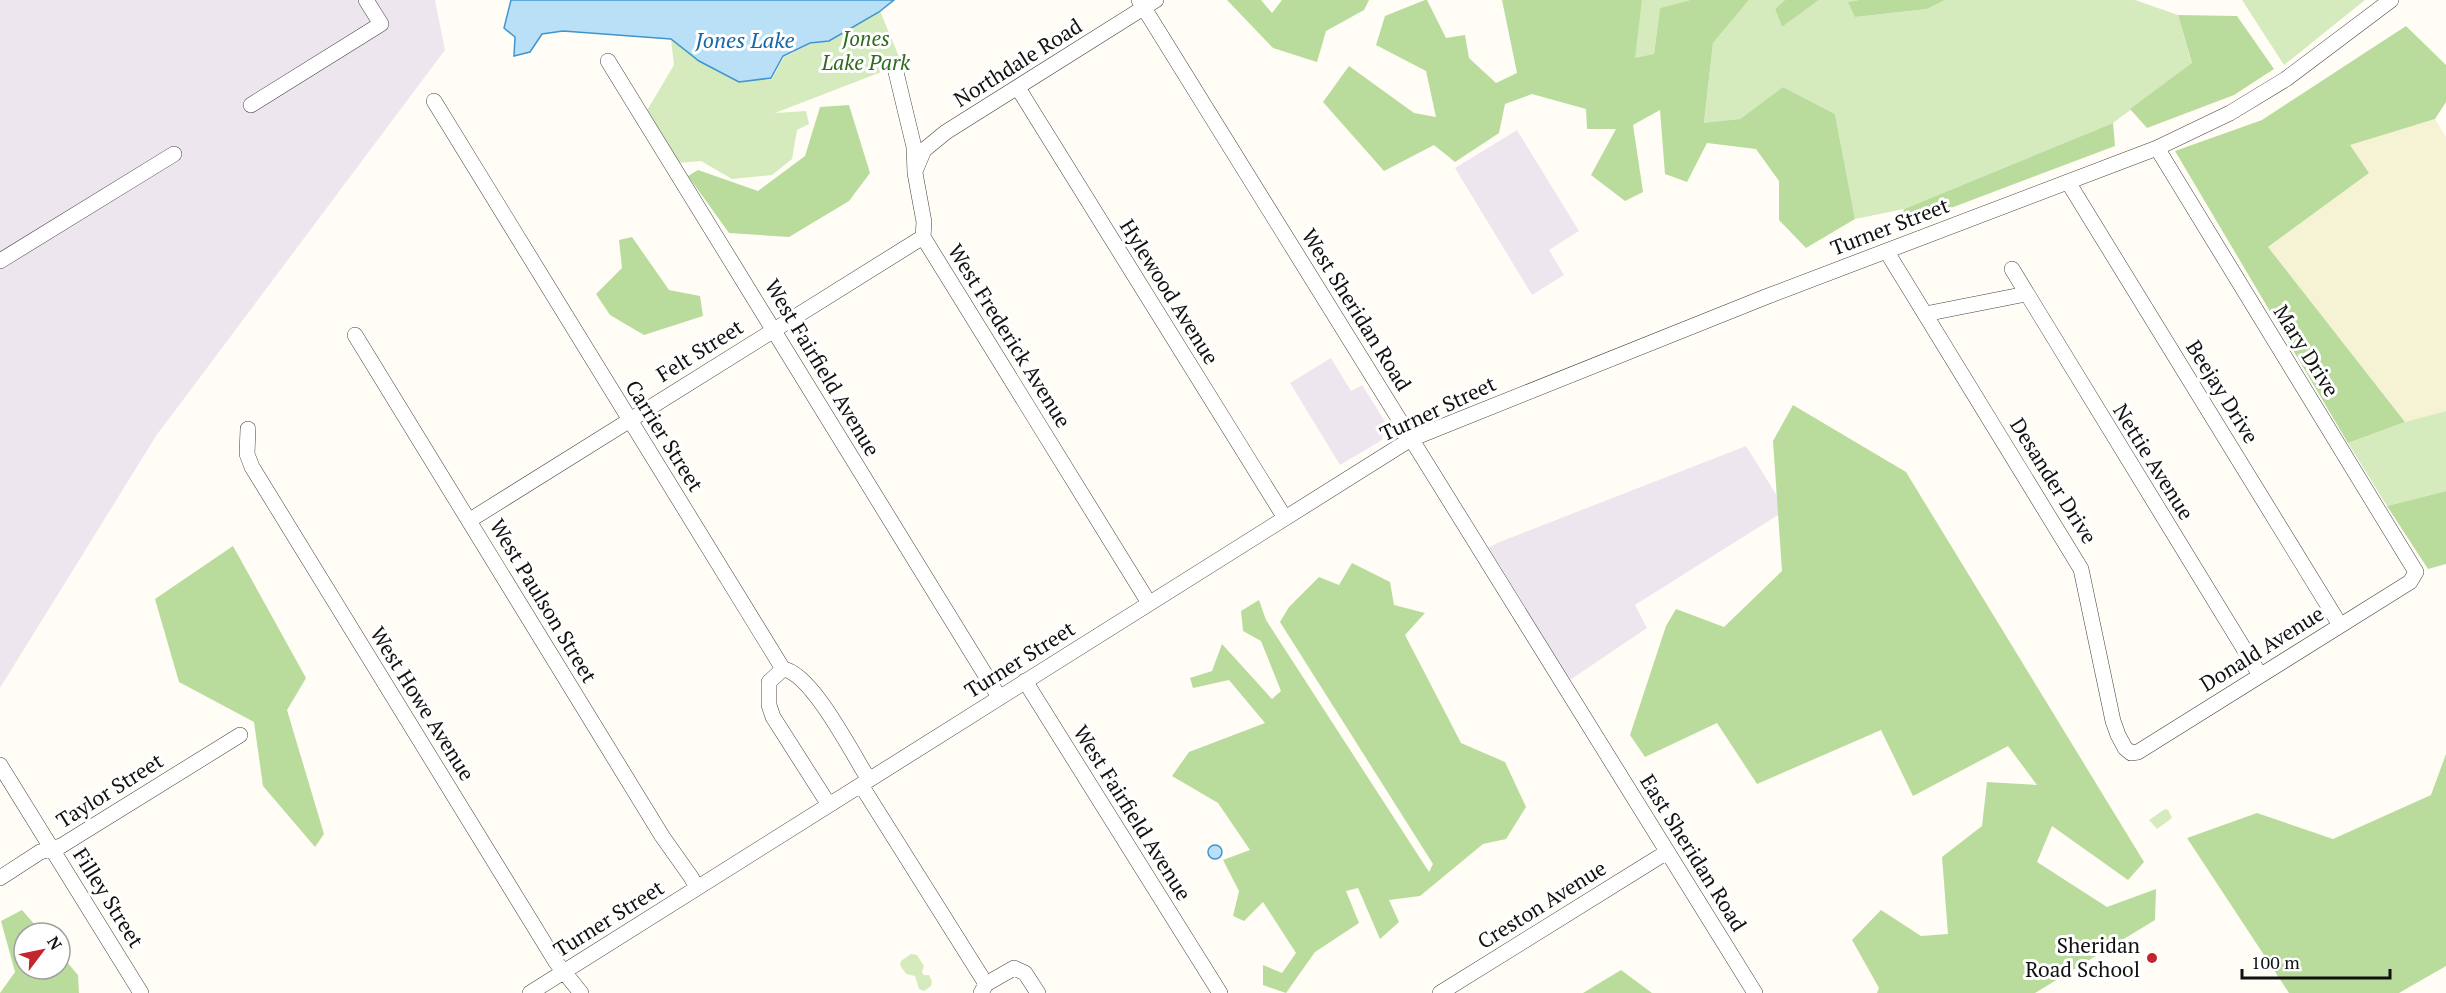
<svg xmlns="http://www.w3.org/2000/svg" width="2446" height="993" font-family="'PT Serif',serif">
<rect width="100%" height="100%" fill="#fffdf5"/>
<path fill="#eee6ef" d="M 0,0 L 435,0 L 445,50 L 156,436 L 0,688 Z
M 1517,130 L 1579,231 L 1549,250 L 1564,275 L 1532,295 L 1455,168 Z
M 1331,358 L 1351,391 L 1362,385 L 1386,423 L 1382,440 L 1340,465 L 1290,383 Z
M 1746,446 L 1786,510 L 1635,605 L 1647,628 L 1570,680 L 1488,548 L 1497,543 Z"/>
<path fill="#f6f3d4" d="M 2435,119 L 2446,137 L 2446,411 L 2405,422 L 2268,247 L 2369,173 L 2349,145 Z"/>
<path fill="#d5ebbd" d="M 1642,0 L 1690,0 L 1660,8 L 1654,54 L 1634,59 Z
M 1749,0 L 1785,0 L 1775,9 L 1782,27 L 1819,0 L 1859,0 L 1849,2 L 1855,17 L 1927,9 L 1945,0 L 2135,0 L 2178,15 L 2192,64 L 2113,123 L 1904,209 L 1855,219 L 1835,114 L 1783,87 L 1740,119 L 1704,124 L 1713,43 Z
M 2242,0 L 2365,0 L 2284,65 Z
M 880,11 L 902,64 L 775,113 L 806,111 L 809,124 L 797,130 L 792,159 L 772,175 L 732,179 L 701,161 L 677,163 L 646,112 L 674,65 L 671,39 L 699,61 L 739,81 L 772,79 L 784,57 L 810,44 L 829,41 Z
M 2446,411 L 2446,491 L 2387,506 L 2348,443 L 2405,422 Z
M 2165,809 L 2168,810 L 2172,818 L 2157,829 L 2149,820 Z
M 911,954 L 917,955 L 924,966 L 922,972 L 924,975 L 929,975 L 932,981 L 931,986 L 924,991 L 919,989 L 915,976 L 906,974 L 900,965 L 901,961 Z"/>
<path fill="#b9dc9c" d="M 1227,0 L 1261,0 L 1272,13 L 1282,0 L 1369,0 L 1364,10 L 1326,31 L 1317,62 L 1273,48 Z
M 1425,0 L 1427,0 L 1446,38 L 1465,35 L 1469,58 L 1496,83 L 1517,73 L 1502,0 L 1642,0 L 1635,58 L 1654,54 L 1660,8 L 1690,0 L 1749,0 L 1713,43 L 1704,123 L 1740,119 L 1783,87 L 1835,114 L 1855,219 L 1806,248 L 1779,220 L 1779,181 L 1756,149 L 1707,143 L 1687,182 L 1665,174 L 1660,110 L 1633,125 L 1643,192 L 1625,201 L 1591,175 L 1616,129 L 1587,129 L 1586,109 L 1532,94 L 1505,104 L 1499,133 L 1455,162 L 1434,145 L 1384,171 L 1323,102 L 1349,66 L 1414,113 L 1436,117 L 1426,71 L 1376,45 L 1385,16 Z
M 1785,0 L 1819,0 L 1782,27 L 1775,9 Z
M 1859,0 L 1945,0 L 1927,9 L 1855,17 L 1848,2 Z
M 2178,15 L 2237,16 L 2274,69 L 2234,95 L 2147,128 L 2130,109 L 2192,63 Z
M 2406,26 L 2446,65 L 2446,102 L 2435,119 L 2350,145 L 2369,173 L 2268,247 L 2405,422 L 2348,443 L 2175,151 L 2262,120 Z
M 849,105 L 870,173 L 849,201 L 789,237 L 729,233 L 688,176 L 698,170 L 758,191 L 805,156 L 820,107 Z
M 2113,123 L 2115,146 L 1898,228 L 1904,209 Z
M 632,237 L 669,290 L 700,296 L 703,316 L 644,335 L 610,315 L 596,294 L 622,268 L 619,240 Z
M 1793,405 L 1906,472 L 2144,862 L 2128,880 L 2052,826 L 2037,862 L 2107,907 L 2156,889 L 2155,920 L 2035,993 L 1877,993 L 1879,988 L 1852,940 L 1881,910 L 1921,936 L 1948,934 L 1942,857 L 1982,826 L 1987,782 L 2037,785 L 2008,746 L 1913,796 L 1881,730 L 1757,784 L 1717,723 L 1645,757 L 1630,735 L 1666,626 L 1676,609 L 1724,627 L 1782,571 L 1773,441 Z
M 2446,491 L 2446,564 L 2428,569 L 2387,506 Z
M 233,546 L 306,678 L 287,710 L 324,834 L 315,847 L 263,786 L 254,722 L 179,682 L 155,599 Z
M 1352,563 L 1390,582 L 1394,605 L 1425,613 L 1405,635 L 1461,743 L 1505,762 L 1526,807 L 1506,839 L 1483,844 L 1420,896 L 1389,900 L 1399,922 L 1380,939 L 1358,888 L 1346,891 L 1359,923 L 1315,952 L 1286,993 L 1263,985 L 1263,965 L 1282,973 L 1296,953 L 1263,902 L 1244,921 L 1233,916 L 1239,891 L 1223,860 L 1250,850 L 1218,803 L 1172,776 L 1189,752 L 1265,723 L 1229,680 L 1193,688 L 1190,678 L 1212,671 L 1222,644 L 1272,699 L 1281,691 L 1261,641 L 1243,631 L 1241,611 L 1259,600 L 1266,620 L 1429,872 L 1433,864 L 1280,622 L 1289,607 L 1319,577 L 1339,585 Z
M 2446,754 L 2446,966 L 2399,993 L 2289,993 L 2187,838 L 2257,813 L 2333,839 L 2431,795 Z
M 22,910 L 42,933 L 24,933 L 24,969 L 60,969 L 60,954 L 78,975 L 79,993 L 0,993 L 15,972 L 1,921 Z
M 1621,970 L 1652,993 L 1583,993 Z"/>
<path fill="#b9e0f7" stroke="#3f96cf" stroke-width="1.5" d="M 511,0 L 894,0 L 879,12 L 829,41 L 810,43 L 783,56 L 771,78 L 739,82 L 699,61 L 671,39 L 563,31 L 542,34 L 530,52 L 514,56 L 515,37 L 504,28 Z
M1208 852a7 7 0 1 1 14 0a7 7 0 1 1-14 0Z"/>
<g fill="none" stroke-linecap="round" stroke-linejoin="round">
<g stroke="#444" stroke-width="16">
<path id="minor" d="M 1139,0 L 1755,993
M 608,61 L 999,697
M 895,68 L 914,147 L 915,173 L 924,222 L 923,237 L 1149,603
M 1018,88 L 1285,518
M 434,101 L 783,669 C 812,673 853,755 869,780
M 251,105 L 381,24 L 366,0
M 916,169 L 924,150 L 946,132 L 1156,0
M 2068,182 L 2340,625
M 1887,252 L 2081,569 L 2113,721 L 2118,735 L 2125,748 L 2131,753 L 2138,752 L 2410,582 L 2416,572 L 2157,148
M 0,261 L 174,154
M 2012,269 L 2260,675
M 1925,314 L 2026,294
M 355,335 L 662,836 L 691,877 L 697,888
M 248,429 L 247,454 L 252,467 L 556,962 L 581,993
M 470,520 L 923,237
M 783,669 L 769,682 L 769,705 L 773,717 L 829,805
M 1025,681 L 1220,993
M 0,765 L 141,993
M 861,785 L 986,984
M 0,878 L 40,852 L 61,846 L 240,735
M 530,993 L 1411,439 L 1768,296 L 2157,148 L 2230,113 L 2286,79 L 2391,0
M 981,993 L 986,984 L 1014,968 L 1025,973 L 1038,993
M 1440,993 L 1667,852"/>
</g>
<use href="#minor" stroke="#fff" stroke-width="15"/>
</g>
<circle fill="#c4262e" stroke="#fff" stroke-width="2" cx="2152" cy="958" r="6"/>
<g text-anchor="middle" stroke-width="6" stroke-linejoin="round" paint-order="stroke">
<g font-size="21" font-style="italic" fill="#2f6b1f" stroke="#fff">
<text x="866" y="46">Jones<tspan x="866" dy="24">Lake Park</tspan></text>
</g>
<g font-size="21" fill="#111" stroke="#fff">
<text transform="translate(1018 63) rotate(-32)" y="7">Northdale Road</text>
<text transform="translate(1890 227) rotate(-21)" y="7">Turner Street</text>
<text transform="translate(1169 292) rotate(58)" y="7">Hylewood Avenue</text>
<text transform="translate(1356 310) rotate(58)" y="7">West Sheridan Road</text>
<text transform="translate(1009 336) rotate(58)" y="7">West Frederick Avenue</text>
<text transform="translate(700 351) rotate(-32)" y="7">Felt Street</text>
<text transform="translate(2306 351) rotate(58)" y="7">Mary Drive</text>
<text transform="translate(822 368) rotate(59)" y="7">West Fairfield Avenue</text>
<text transform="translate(2222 392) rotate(58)" y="7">Beejay Drive</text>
<text transform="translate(1438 409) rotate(-25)" y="7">Turner Street</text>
<text transform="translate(664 436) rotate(58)" y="7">Carrier Street</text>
<text transform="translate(2153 462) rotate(58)" y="7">Nettie Avenue</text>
<text transform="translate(2053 481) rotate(58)" y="7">Desander Drive</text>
<text transform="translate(543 601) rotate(59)" y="7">West Paulson Street</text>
<text transform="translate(2262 649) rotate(-32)" y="7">Donald Avenue</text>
<text transform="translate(1020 660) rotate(-32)" y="7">Turner Street</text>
<text transform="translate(422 704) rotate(58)" y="7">West Howe Avenue</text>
<text transform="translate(110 791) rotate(-32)" y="7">Taylor Street</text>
<text transform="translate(1132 813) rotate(58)" y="7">West Fairfield Avenue</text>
<text transform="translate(1693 853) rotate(58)" y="7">East Sheridan Road</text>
<text transform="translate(108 898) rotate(58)" y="7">Filley Street</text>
<text transform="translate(1542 905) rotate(-32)" y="7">Creston Avenue</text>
<text transform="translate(609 919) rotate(-32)" y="7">Turner Street</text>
</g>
<g font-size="21" fill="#111" stroke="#fff" text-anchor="end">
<text x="2140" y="953">Sheridan<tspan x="2140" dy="24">Road School</tspan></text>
</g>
<g font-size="22" font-style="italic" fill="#1768a6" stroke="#fff">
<text x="745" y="48">Jones Lake</text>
</g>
</g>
<g transform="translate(42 951) rotate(58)"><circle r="28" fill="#ffffff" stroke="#a0a0a0" stroke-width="1.5"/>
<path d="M0-4.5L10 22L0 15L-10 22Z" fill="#c4262e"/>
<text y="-9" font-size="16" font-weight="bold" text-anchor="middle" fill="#111111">N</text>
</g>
<path d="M2242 969v9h148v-9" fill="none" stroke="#111111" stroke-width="3"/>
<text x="2251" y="969" font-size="18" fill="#111111" stroke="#ffffff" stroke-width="4.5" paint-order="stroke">100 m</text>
</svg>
